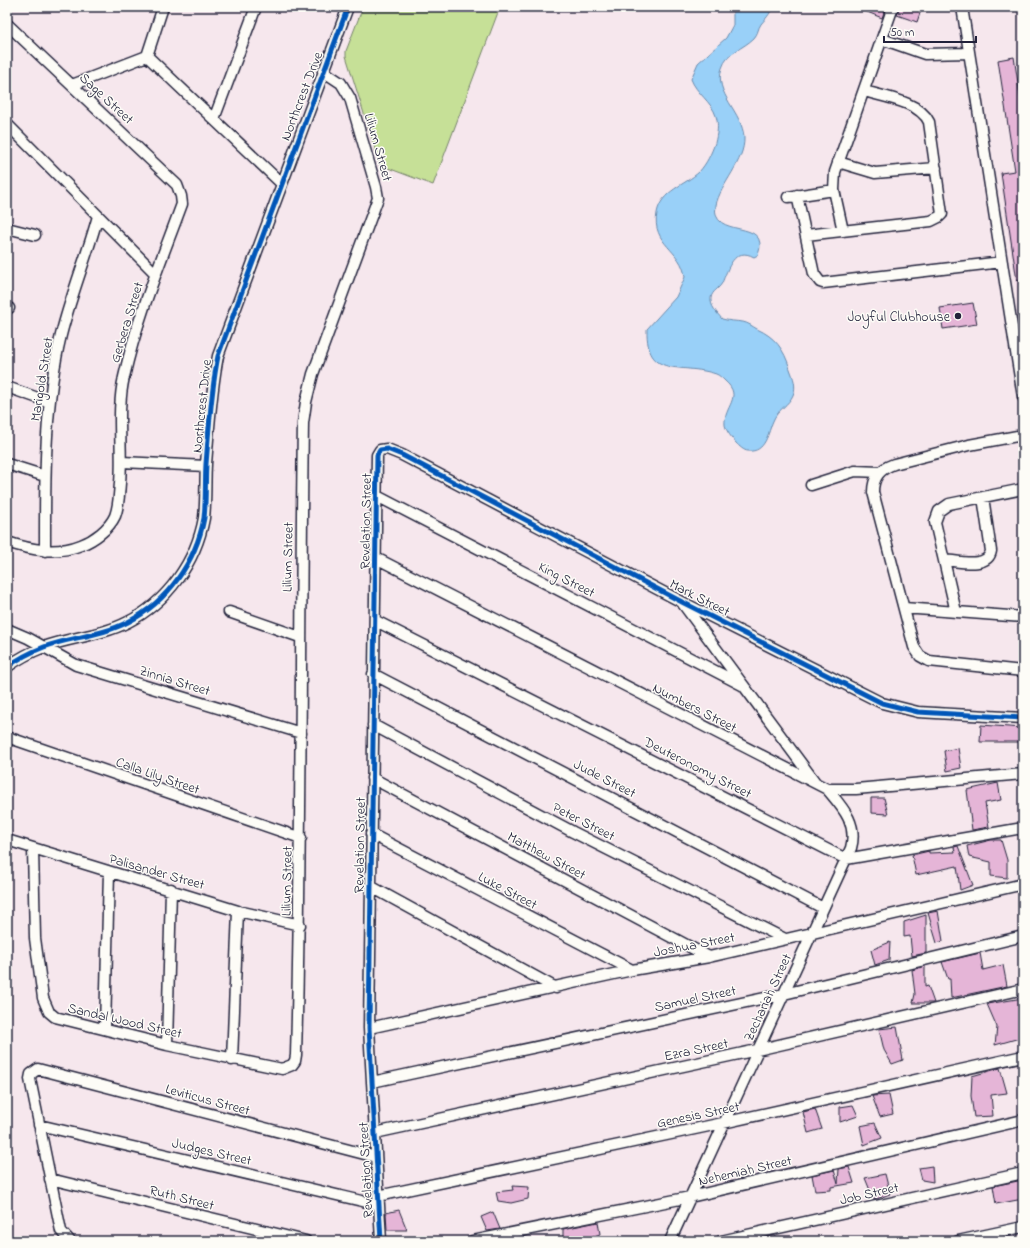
<svg xmlns="http://www.w3.org/2000/svg" width="1030" height="1248" font-family="'Indie Flower',sans-serif">
<rect width="100%" height="100%" fill="#f6e7ed"/>
<filter id="ink" filterUnits="userSpaceOnUse"><feTurbulence type="fractalNoise" baseFrequency=".025" numOctaves="2"/><feDisplacementMap in="SourceGraphic" scale="8" xChannelSelector="R" yChannelSelector="G"/><feConvolveMatrix kernelMatrix="1 2 1 2 8 2 1 2 1" color-interpolation-filters="sRGB"/></filter>
<g filter="url(#ink)">
<path fill="#f1d8e6" d="M 1023,168 L 1023,307 L 1019,308 L 999,171 Z"/>
<path fill="#c6e097" stroke="#748169" d="M 363,7 L 500,7 L 433,185 L 380,165 L 346,56 L 346,51 Z"/>
<path fill="#99d0f8" stroke="#698aac" d="M 733,7 L 772,7 C 770,15 766,18 761,24 C 758,28 758,34 754,38 C 743,49 727,52 722,68 C 713,93 743,112 744,138 C 745,161 720,185 716,205 C 709,241 772,216 758,255 L 754,257 C 734,246 728,269 722,283 C 719,289 712,291 711,298 C 710,306 717,313 722,319 C 729,321 736,321 743,322 C 748,323 752,326 757,329 C 775,337 784,349 790,369 C 793,377 797,386 793,395 C 789,405 777,410 773,421 C 768,432 766,453 748,451 C 744,451 739,446 736,443 C 732,438 726,431 725,425 C 723,407 744,397 725,381 C 722,378 719,375 716,374 C 680,362 646,380 647,329 L 676,297 L 685,277 C 682,249 651,245 657,213 C 661,191 685,185 699,172 C 707,163 711,154 715,143 C 717,134 719,126 716,116 C 712,102 696,93 691,79 L 698,63 L 726,38 L 733,25 Z"/>
<path fill="#e5b5d7" stroke="#22223b" d="M 855,7 L 886,7 L 882,18 Z
M 899,7 L 922,7 L 917,22 L 897,15 Z
M 1014,57 L 1023,115 L 1023,280 L 1017,281 L 1001,173 L 1015,171 L 998,60 Z
M 973,303 L 977,324 L 943,329 L 940,308 Z
M 981,725 L 1023,728 L 1023,742 L 980,742 Z
M 958,748 L 961,768 L 947,771 L 944,751 Z
M 998,783 L 1001,800 L 985,803 L 989,827 L 972,830 L 967,790 Z
M 871,798 L 884,798 L 888,814 L 871,813 Z
M 991,840 L 1001,840 L 1007,860 L 1007,878 L 991,876 L 991,862 L 969,857 L 967,846 Z
M 958,846 L 973,885 L 960,890 L 957,866 L 916,875 L 912,855 L 929,851 L 929,853 L 955,852 L 954,847 Z
M 938,911 L 943,941 L 937,943 L 928,913 Z
M 926,915 L 926,953 L 912,956 L 910,936 L 904,937 L 904,922 Z
M 890,942 L 889,960 L 875,965 L 871,950 Z
M 980,953 L 983,970 L 1003,965 L 1007,986 L 951,998 L 950,979 L 948,979 L 942,962 Z
M 925,966 L 925,987 L 928,986 L 934,1003 L 913,1003 L 915,994 L 912,970 Z
M 1023,998 L 1023,1037 L 995,1045 L 997,1027 L 987,1004 Z
M 897,1027 L 903,1060 L 892,1064 L 884,1050 L 879,1029 Z
M 1000,1068 L 1007,1093 L 991,1095 L 993,1116 L 974,1117 L 971,1096 L 972,1076 Z
M 889,1095 L 893,1114 L 880,1117 L 872,1096 Z
M 853,1105 L 858,1116 L 840,1122 L 840,1107 Z
M 815,1109 L 822,1129 L 808,1133 L 803,1112 Z
M 875,1123 L 882,1138 L 864,1145 L 860,1126 Z
M 932,1166 L 933,1182 L 922,1180 L 919,1168 Z
M 849,1167 L 854,1183 L 831,1187 L 831,1190 L 815,1191 L 812,1175 L 834,1170 L 838,1184 L 839,1169 Z
M 885,1174 L 890,1194 L 874,1200 L 865,1178 Z
M 1023,1180 L 1023,1199 L 996,1204 L 993,1186 Z
M 512,1186 L 529,1187 L 528,1199 L 511,1203 L 498,1201 L 496,1192 L 513,1190 Z
M 399,1210 L 407,1230 L 387,1230 L 386,1213 Z
M 493,1212 L 500,1229 L 487,1231 L 481,1217 Z
M 598,1222 L 600,1234 L 580,1240 L 563,1241 L 563,1229 Z"/>
<g fill="none" stroke-linecap="round" stroke-linejoin="round">
<g stroke="#22223b" stroke-width="13">
<path id="minor" d="M 962,7 L 1023,397
M 7,24 L 177,185 L 181,196 L 182,204 C 161,261 137,318 124,377 C 116,411 123,448 120,483 C 119,494 119,506 115,516 C 109,529 94,540 81,545 C 56,555 31,550 7,542
M 882,39 L 925,54 L 969,53
M 147,56 L 281,183
M 147,56 L 163,7
M 72,85 L 147,56
M 214,119 L 256,7
M 7,124 L 156,274
M 838,162 L 875,173 L 936,168
M 797,195 L 814,274 L 820,282 L 823,283 L 1002,262
M 788,197 L 834,190
M 7,228 L 35,235
M 843,231 L 834,190 L 835,172 L 893,7
M 806,235 L 931,221 L 939,217 L 942,214 L 929,122 C 920,102 885,97 864,91
M 7,307 L 9,308
M 7,387 L 49,402
M 1023,435 L 969,445 L 894,464 C 880,469 873,477 873,492 L 914,647 L 920,656 L 929,661 L 1023,671
M 122,462 L 206,466
M 7,464 L 45,476
M 811,485 L 855,471 L 880,472
M 377,496 L 744,686
M 45,551 C 45,479 44,406 61,335 C 71,295 87,256 98,216
M 376,558 L 827,789 L 856,789 L 1023,774
M 944,560 C 958,561 988,569 991,551 L 983,497
M 683,604 L 815,782
M 904,608 L 1023,617
M 229,612 L 300,637
M 956,612 L 935,522 L 939,511 L 949,504 L 1023,489
M 376,621 L 846,859 L 1023,828
M 7,629 L 28,638 L 76,665 L 301,733
M 7,667 C 18,659 31,652 44,647 C 71,637 101,636 128,622 C 167,602 196,562 204,518 C 206,501 205,482 206,464 C 209,428 211,391 218,356 L 348,7
M 373,674 L 823,908
M 373,725 L 573,832 L 785,939
M 7,737 L 301,838
M 372,778 L 709,957
M 371,834 L 632,970
M 7,840 L 238,911 L 300,925
M 33,849 L 35,938 L 43,998 L 49,1012 L 55,1017 L 167,1045 L 282,1069 L 292,1065 L 295,1061 L 296,1055 C 302,844 300,634 303,423 L 306,402 L 313,374 L 378,198 L 376,187 L 350,98 L 341,83 L 323,71
M 370,886 L 556,988
M 369,1028 L 632,970 L 709,957 L 1023,884
M 105,1029 L 109,872
M 167,1045 L 171,889
M 232,1060 L 238,911
M 372,1082 L 784,994 L 1023,936
M 39,1125 L 379,1205
M 375,1133 L 757,1050 L 1023,989
M 50,1179 L 306,1241
M 378,1196 L 723,1123 L 1023,1056
M 70,1241 L 61,1231 L 30,1079 L 31,1074 L 38,1069 L 376,1157
M 381,1241 L 369,1028 L 377,455 L 380,450 L 387,449 L 402,455 L 682,602 L 882,703 L 918,712 L 1023,718
M 472,1241 L 690,1197 L 1023,1120
M 670,1241 L 851,848 C 858,823 842,807 827,789
M 721,1241 L 1023,1173
M 958,1241 L 1023,1227"/>
</g>
<use href="#minor" stroke="#fdfcf7" stroke-width="10"/>
<g stroke="#fdfcf7" stroke-width="8">
<path id="cycleway" d="M 7,667 C 18,659 31,652 44,647 C 71,637 101,636 128,622 C 167,602 196,562 204,518 C 206,501 205,482 206,464 C 209,428 211,391 218,356 L 348,7
M 381,1241 L 369,1028 L 377,455 L 380,450 L 387,449 L 402,455 L 682,602 L 882,703 L 918,712 L 1023,718"/>
</g>
<use href="#cycleway" stroke="#0057b8" stroke-width="5"/>
</g>
</g>
<circle fill="#22223b" stroke="#fdfcf7" stroke-width="1.5" cx="958" cy="316" r="4"/>
<g text-anchor="middle" stroke-width="3" stroke-linejoin="round" paint-order="stroke">
<g font-size="14" fill="#22223b" stroke="#fdfcf7">
<text transform="translate(301 96) rotate(-69)" y="5">Northcrest Drive</text>
<text transform="translate(107 98) rotate(43)" y="5">Sage Street</text>
<text transform="translate(379 147) rotate(74)" y="5">Lilium Street</text>
<text transform="translate(126 322) rotate(-73)" y="5">Gerbera Street</text>
<text transform="translate(41 379) rotate(-81)" y="5">Marigold Street</text>
<text transform="translate(201 406) rotate(-84)" y="5">Northcrest Drive</text>
<text transform="translate(365 521) rotate(-89)" y="5">Revelation Street</text>
<text transform="translate(287 557) rotate(-89)" y="5">Lilium Street</text>
<text transform="translate(567 579) rotate(27)" y="5">King Street</text>
<text transform="translate(700 597) rotate(27)" y="5">Mark Street</text>
<text transform="translate(175 680) rotate(17)" y="5">Zinnia Street</text>
<text transform="translate(695 707) rotate(27)" y="5">Numbers Street</text>
<text transform="translate(698 767) rotate(27)" y="5">Deuteronomy Street</text>
<text transform="translate(158 775) rotate(19)" y="5">Calla Lily Street</text>
<text transform="translate(605 778) rotate(27)" y="5">Jude Street</text>
<text transform="translate(584 821) rotate(27)" y="5">Peter Street</text>
<text transform="translate(359 845) rotate(-89)" y="5">Revelation Street</text>
<text transform="translate(547 855) rotate(28)" y="5">Matthew Street</text>
<text transform="translate(157 871) rotate(16)" y="5">Palisander Street</text>
<text transform="translate(286 881) rotate(-89)" y="5">Lilium Street</text>
<text transform="translate(508 890) rotate(28)" y="5">Luke Street</text>
<text transform="translate(694 944) rotate(-11)" y="5">Joshua Street</text>
<text transform="translate(767 997) rotate(-65)" y="5">Zechariah Street</text>
<text transform="translate(695 998) rotate(-12)" y="5">Samuel Street</text>
<text transform="translate(125 1020) rotate(13)" y="5">Sandal Wood Street</text>
<text transform="translate(696 1049) rotate(-12)" y="5">Ezra Street</text>
<text transform="translate(208 1099) rotate(15)" y="5">Leviticus Street</text>
<text transform="translate(698 1114) rotate(-12)" y="5">Genesis Street</text>
<text transform="translate(212 1151) rotate(13)" y="5">Judges Street</text>
<text transform="translate(365 1170) rotate(-93)" y="5">Revelation Street</text>
<text transform="translate(745 1170) rotate(-13)" y="5">Nehemiah Street</text>
<text transform="translate(869 1193) rotate(-13)" y="5">Job Street</text>
<text transform="translate(182 1197) rotate(14)" y="5">Ruth Street</text>
</g>
<g font-size="14" fill="#22223b" stroke="#fdfcf7" text-anchor="end">
<text x="950" y="321">Joyful Clubhouse</text>
</g>
</g>
<rect width="1030" height="1248" fill="none" stroke="#fdfcf7" stroke-width="24"/>
<rect x="12" y="12" width="1006" height="1224" fill="none" stroke="#22223b" stroke-width="1.5" filter="url(#ink)"/>
<path d="M884 36v6h92v-6" fill="none" stroke="#22223b" stroke-width="2"/>
<text x="890" y="36" font-size="12" fill="#22223b" stroke="#fdfcf7" stroke-width="3" paint-order="stroke">50 m</text>
</svg>
